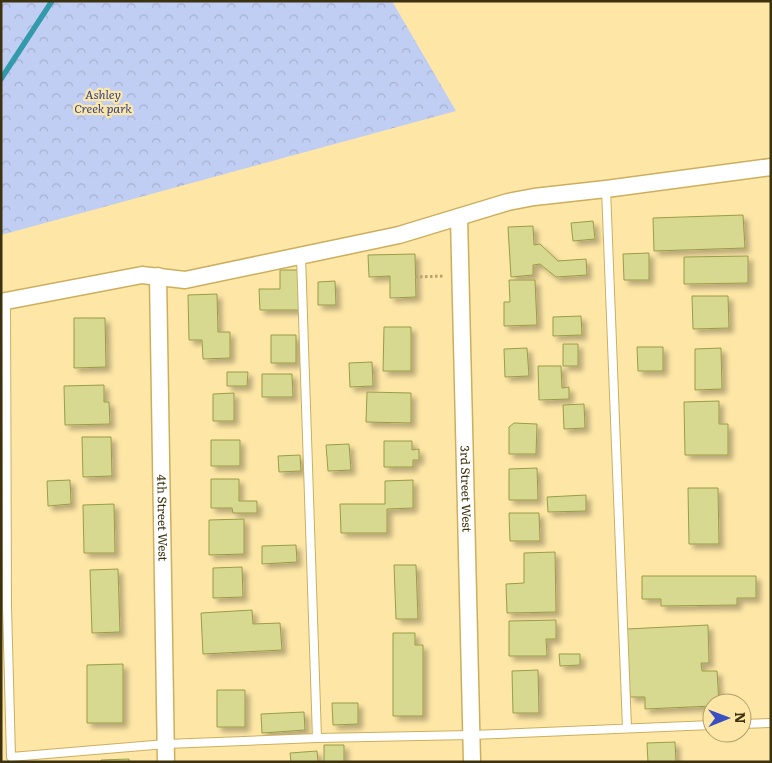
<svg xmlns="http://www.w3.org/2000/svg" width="772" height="763" font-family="Literata,serif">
<defs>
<pattern id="park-crowns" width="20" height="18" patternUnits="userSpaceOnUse" patternTransform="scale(1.25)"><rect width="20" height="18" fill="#c1cef4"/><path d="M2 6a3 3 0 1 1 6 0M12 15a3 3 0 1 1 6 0" fill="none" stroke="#a7b1d0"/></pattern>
<filter id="shadow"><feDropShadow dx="4.5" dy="4.5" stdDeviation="2.5" flood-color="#0004"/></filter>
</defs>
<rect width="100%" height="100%" fill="#fee7a6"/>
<path fill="url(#park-crowns)" d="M 1,1 L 392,1 L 456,111 L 1,235 Z"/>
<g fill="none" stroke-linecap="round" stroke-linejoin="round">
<path stroke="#339aab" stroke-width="5.5" d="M 1,79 L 52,1"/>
</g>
<path fill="#d6d98f" stroke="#9a9c49" filter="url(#shadow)" d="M 743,215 L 745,248 L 654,251 L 653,218 Z
M 593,221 L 595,239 L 573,241 L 571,223 Z
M 533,226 L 534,245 L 540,244 L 558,261 L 586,259 L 587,275 L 556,277 L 540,264 L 533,265 L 533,275 L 511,277 L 508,227 Z
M 649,253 L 649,280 L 624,280 L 623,254 Z
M 415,254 L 416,297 L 390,298 L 390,276 L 369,277 L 368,255 Z
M 748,256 L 748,283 L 684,284 L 684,257 Z
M 280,270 L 299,270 L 299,310 L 260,310 L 259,289 L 280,289 Z
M 509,280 L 535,280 L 537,325 L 504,326 L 504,302 L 510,302 Z
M 335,281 L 336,305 L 318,305 L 318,282 Z
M 217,294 L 218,332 L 230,332 L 230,358 L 203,359 L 202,340 L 189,340 L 188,295 Z
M 692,296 L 728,296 L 729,328 L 693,329 Z
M 581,316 L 582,335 L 553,336 L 553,317 Z
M 74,318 L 105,318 L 106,367 L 74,368 Z
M 384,327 L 411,327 L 411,371 L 383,371 Z
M 271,335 L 296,335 L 296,363 L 271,363 Z
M 563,344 L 578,344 L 578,366 L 563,366 Z
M 637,347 L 663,347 L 663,371 L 638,371 Z
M 527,348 L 529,376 L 505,377 L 504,349 Z
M 721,348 L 722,389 L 695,390 L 695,349 Z
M 372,362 L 373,386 L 350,387 L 349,363 Z
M 538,366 L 561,366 L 562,388 L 569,387 L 569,399 L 539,400 Z
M 227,372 L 248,372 L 247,386 L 227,386 Z
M 262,374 L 292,374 L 293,397 L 262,397 Z
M 104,385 L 104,402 L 109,402 L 110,424 L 65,425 L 64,386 Z
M 367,392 L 411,393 L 411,423 L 366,422 Z
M 234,393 L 234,421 L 213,421 L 213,394 Z
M 719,401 L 719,424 L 728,424 L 728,455 L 685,455 L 684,402 Z
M 584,404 L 585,428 L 564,429 L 563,405 Z
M 514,423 L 537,424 L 536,454 L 509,454 L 509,427 Z
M 82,437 L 111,437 L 112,476 L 83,477 Z
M 211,440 L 240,440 L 240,466 L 211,466 Z
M 384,441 L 412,441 L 412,450 L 419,449 L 419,460 L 413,460 L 413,467 L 384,467 Z
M 349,444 L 351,470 L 328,471 L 326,445 Z
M 300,455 L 301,471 L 279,472 L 278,456 Z
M 537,468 L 538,500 L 509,500 L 509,469 Z
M 211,479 L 239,479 L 239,501 L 257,501 L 257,513 L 233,513 L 232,508 L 211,508 Z
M 70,480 L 71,504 L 48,506 L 47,481 Z
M 413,480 L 413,508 L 387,509 L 387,533 L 341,533 L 340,504 L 385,504 L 385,481 Z
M 688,488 L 718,488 L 719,544 L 689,544 Z
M 586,495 L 586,511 L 548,512 L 547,497 Z
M 114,504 L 115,553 L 84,553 L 83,505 Z
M 509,513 L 539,513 L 540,541 L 510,541 Z
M 244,519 L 244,554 L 209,555 L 209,520 Z
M 296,545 L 297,562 L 262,564 L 262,546 Z
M 555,552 L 556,612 L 507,613 L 506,584 L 524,583 L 524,553 Z
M 394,565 L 416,565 L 418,619 L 396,619 Z
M 242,567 L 243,597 L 213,598 L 213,568 Z
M 118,569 L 120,632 L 92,633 L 90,570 Z
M 642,576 L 756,576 L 756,598 L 737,598 L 737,605 L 661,606 L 661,599 L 642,599 Z
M 252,610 L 253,624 L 280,623 L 282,650 L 203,654 L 201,613 Z
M 556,620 L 556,639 L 546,639 L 547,656 L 509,656 L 509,621 Z
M 708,625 L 709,663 L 701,663 L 702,671 L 717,671 L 719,703 L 712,703 L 712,706 L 645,709 L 645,697 L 630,697 L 627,629 Z
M 393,633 L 415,633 L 415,645 L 423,645 L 423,716 L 393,716 Z
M 559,654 L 580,654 L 580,665 L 560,666 Z
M 123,664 L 123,723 L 87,723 L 87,665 Z
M 538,670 L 539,713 L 513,713 L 512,671 Z
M 217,690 L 245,690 L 245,727 L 217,727 Z
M 332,703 L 358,703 L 358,724 L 333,725 Z
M 304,712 L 305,730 L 262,733 L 261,714 Z
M 675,742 L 676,762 L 648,762 L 647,743 Z
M 324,745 L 344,745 L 344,762 L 324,762 Z
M 317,751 L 318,762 L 291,762 L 290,753 Z
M 129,759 L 129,762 L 101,762 L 101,760 Z"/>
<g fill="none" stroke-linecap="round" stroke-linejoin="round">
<g stroke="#ccaf5e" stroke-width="10">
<path id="lane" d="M 606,189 L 627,728
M 301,256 L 317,738
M 6,301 L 7,606 L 11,757 L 166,744 L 317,738 L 471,735 L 712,725
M 742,724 L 771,723"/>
</g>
<g stroke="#ccaf5e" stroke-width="19">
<g id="street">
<path id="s1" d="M 459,217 L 472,762"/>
<path id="s2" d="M 158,276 L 166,762"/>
<path d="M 1,302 L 142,275 L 185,280 L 399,235 L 508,202 L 534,197 L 606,189 L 771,167"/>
</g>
</g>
<path stroke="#b6a36e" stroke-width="3" stroke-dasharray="2.5 2.5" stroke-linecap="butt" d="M 415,277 L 445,276"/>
<use href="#lane" stroke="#fff" stroke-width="8"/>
<use href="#street" stroke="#fff" stroke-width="16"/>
</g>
<g text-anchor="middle" stroke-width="4.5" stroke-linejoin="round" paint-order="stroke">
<g font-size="12" font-style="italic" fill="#344590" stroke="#fee7a6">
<text x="103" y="99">Ashley<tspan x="103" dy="14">Creek park</tspan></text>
</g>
<g font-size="12" fill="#3d320f" stroke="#fee7a6">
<text dy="4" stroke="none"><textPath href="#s1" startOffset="272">3rd Street West</textPath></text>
<text dy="4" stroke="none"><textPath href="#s2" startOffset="242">4th Street West</textPath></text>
</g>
</g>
<rect width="772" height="763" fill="none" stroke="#3d320f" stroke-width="5"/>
<g transform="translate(727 718) rotate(89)"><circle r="24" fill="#fee7a6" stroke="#b19f6a"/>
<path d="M0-4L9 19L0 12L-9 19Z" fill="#3a4fc1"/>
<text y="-8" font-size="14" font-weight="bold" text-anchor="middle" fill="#3d320f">N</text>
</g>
</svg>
